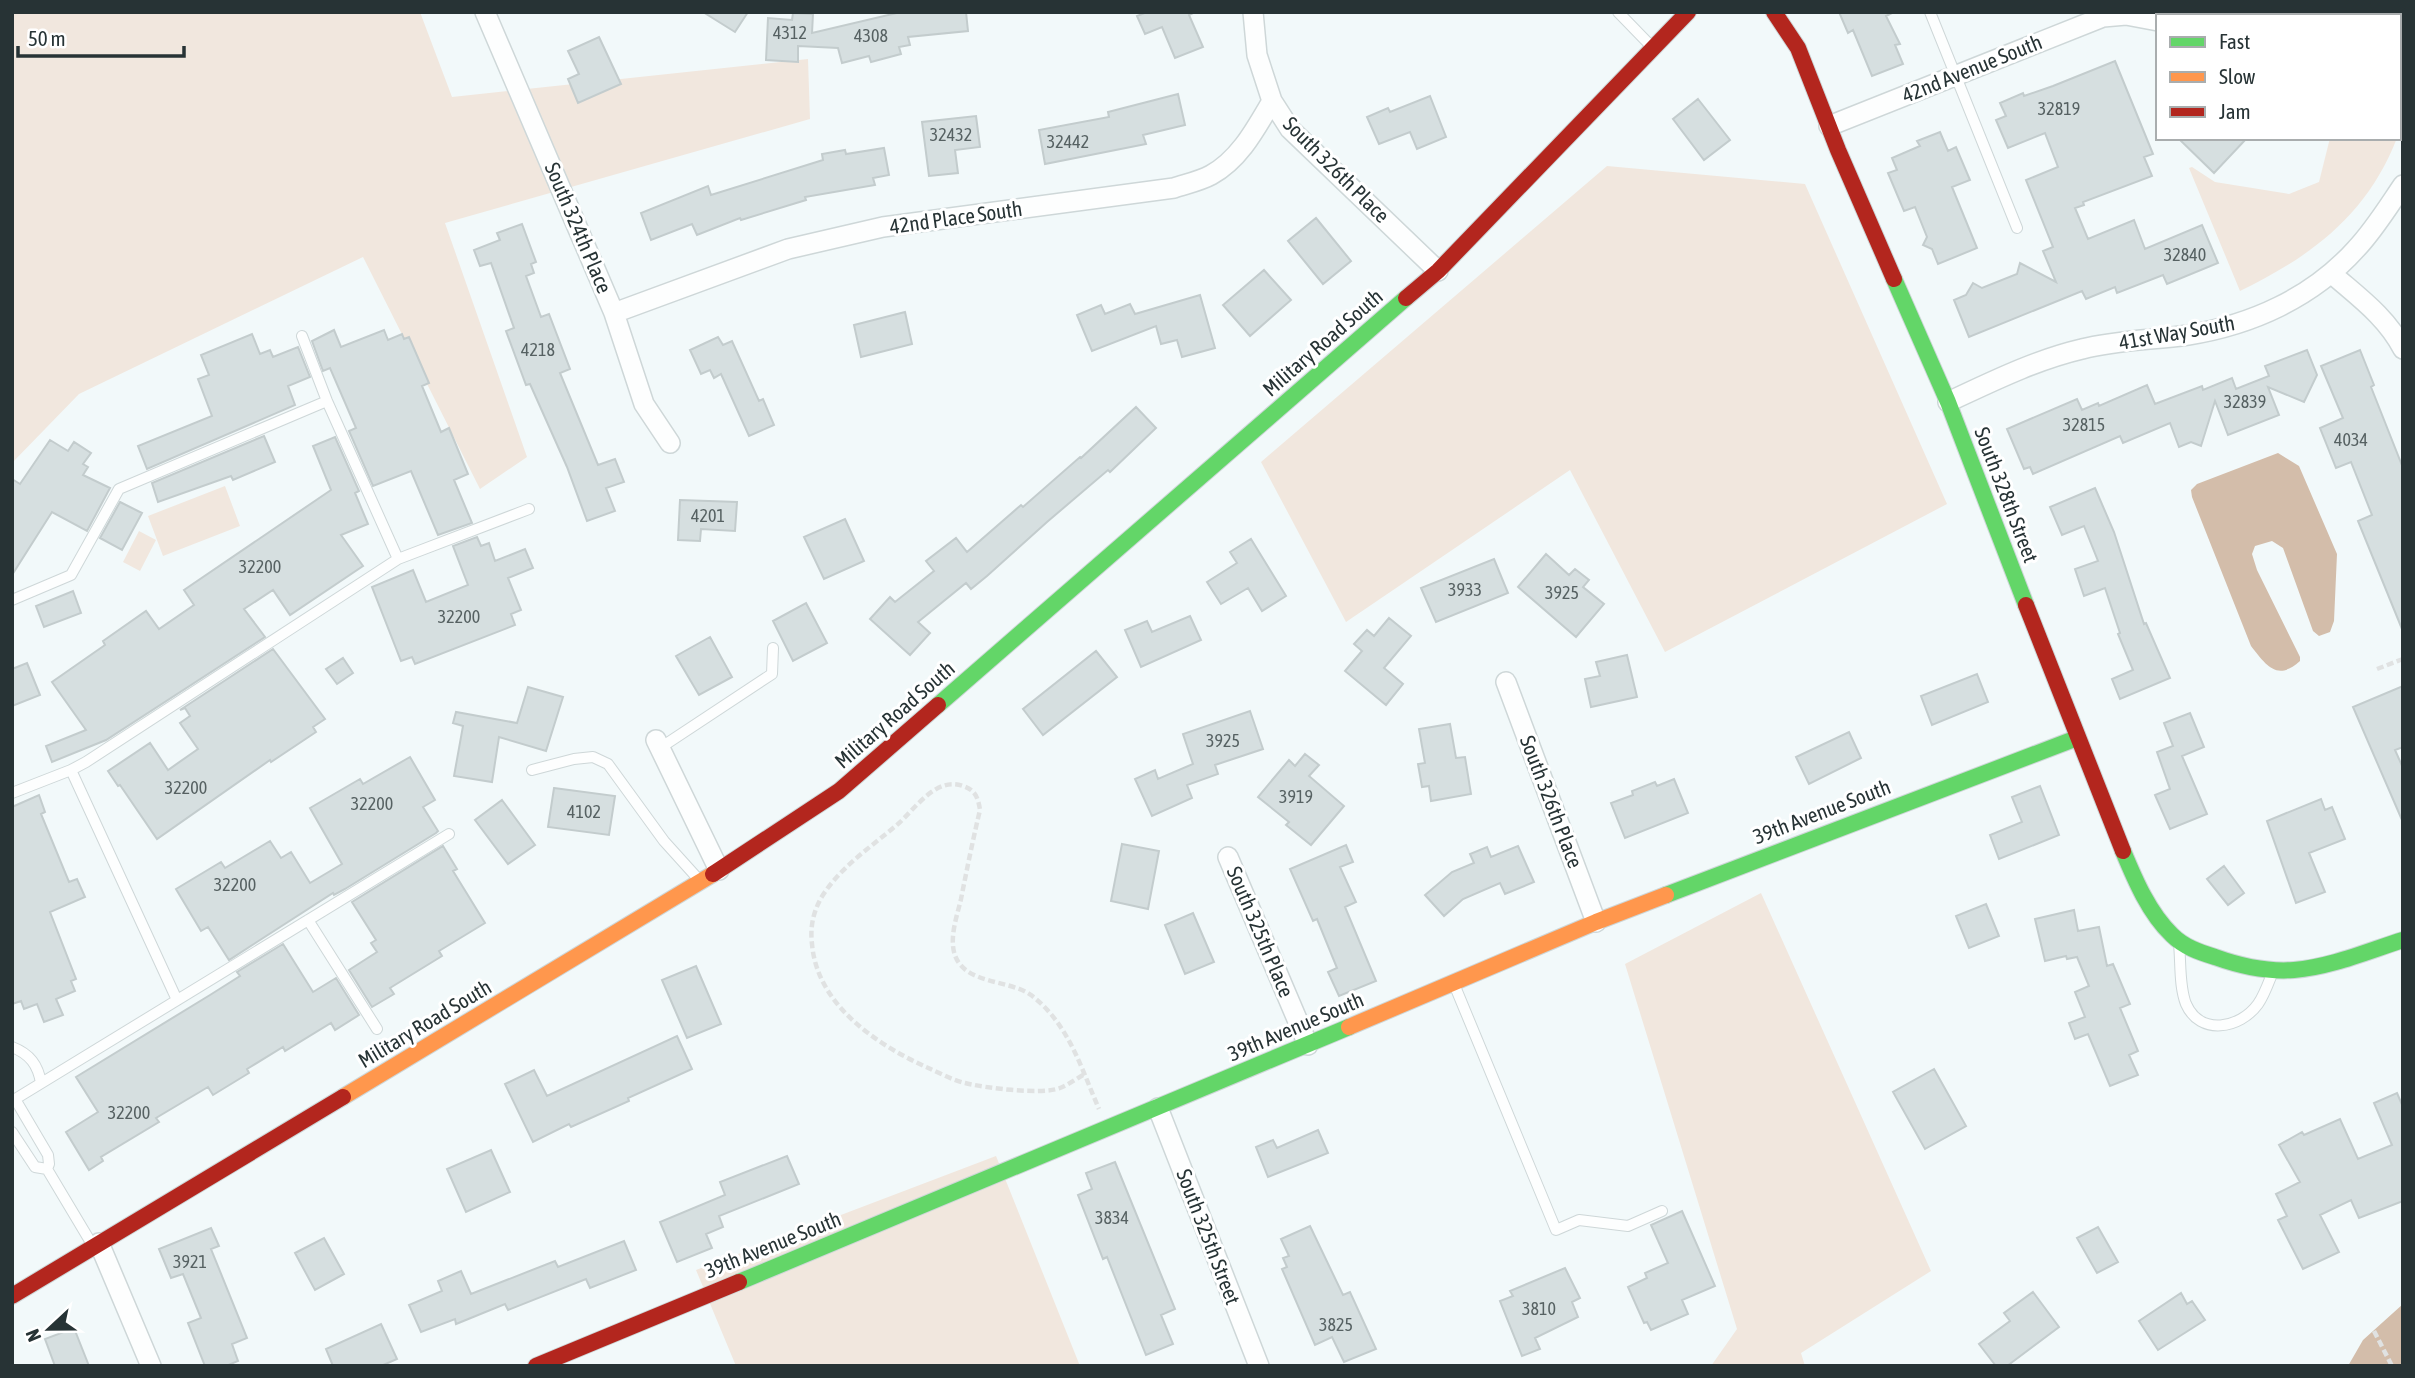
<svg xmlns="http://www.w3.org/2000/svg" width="2415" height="1378" font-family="'Asap Condensed',sans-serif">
<rect width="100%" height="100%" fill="#f2f9fa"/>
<path fill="#f1e7de" d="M 12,12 L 420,12 L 452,97 L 808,59 L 810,119 L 445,223 L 527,457 L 480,489 L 363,257 L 79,394 L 12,463 Z
M 2330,138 L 2397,138 C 2367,215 2312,256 2240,291 L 2189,168 L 2192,167 L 2215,182 L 2289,194 L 2319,182 Z
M 1607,166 L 1805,184 L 1947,504 L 1665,652 L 1570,470 L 1346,622 L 1261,462 Z
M 225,486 L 240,526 L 163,556 L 148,516 Z
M 139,531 L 156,540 L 140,571 L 123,562 Z
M 1761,893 L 1931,1271 L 1801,1353 L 1805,1366 L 1711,1366 L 1737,1329 L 1625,964 Z
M 996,1156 L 1080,1366 L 736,1366 L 696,1270 Z"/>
<path fill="#d3bdaa" d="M 2278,453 L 2299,466 L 2337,554 L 2334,621 L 2330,632 L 2319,636 L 2313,631 L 2283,548 L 2272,541 L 2255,546 L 2252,554 L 2257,570 L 2300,657 L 2300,661 C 2277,682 2266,665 2251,646 L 2192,497 L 2191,490 L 2197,484 Z
M 2403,1304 L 2403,1366 L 2348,1366 L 2363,1340 Z"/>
<path fill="#d6dfe0" stroke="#c3cccd" stroke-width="2" d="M 703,12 L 748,12 L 735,32 Z
M 901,12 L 966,12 L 968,31 L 908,37 L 910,45 L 899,47 L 901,54 L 871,62 L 869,56 L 842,63 L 838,48 L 798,46 L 798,62 L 766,60 L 768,18 L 792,20 L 793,13 L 813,14 L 812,33 Z
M 1147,12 L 1195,12 L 1189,15 L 1203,47 L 1175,58 L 1162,27 L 1145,34 L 1137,16 Z
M 1839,12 L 1894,12 L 1886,16 L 1900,44 L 1895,45 L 1903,64 L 1872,76 L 1853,30 L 1848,33 Z
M 599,37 L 621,84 L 578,103 L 568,79 L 579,74 L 568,51 Z
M 2115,61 L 2153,154 L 2144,157 L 2152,176 L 2083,202 L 2084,205 L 2075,208 L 2088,239 L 2134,220 L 2145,249 L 2202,225 L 2218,263 L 2167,284 L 2163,275 L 2117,293 L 2115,287 L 2086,299 L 2082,291 L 1969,337 L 1954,300 L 1966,295 L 1973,283 L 1982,288 L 2017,274 L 2020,263 L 2056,282 L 2043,251 L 2053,247 L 2026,180 L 2058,167 L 2045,133 L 2008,148 L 1996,120 L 2006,116 L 2000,103 L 2023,93 L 2024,96 L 2053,86 Z
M 1178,94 L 1185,125 L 1143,135 L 1146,144 L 1045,164 L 1039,130 L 1109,117 L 1108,112 Z
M 1430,96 L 1446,137 L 1417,149 L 1410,132 L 1379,144 L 1367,117 L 1388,108 L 1390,112 Z
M 1698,99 L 1730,140 L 1704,160 L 1673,119 Z
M 976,116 L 980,147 L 955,150 L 958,173 L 929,176 L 922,122 Z
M 1940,132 L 1948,151 L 1956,147 L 1970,180 L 1952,187 L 1977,248 L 1938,264 L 1932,249 L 1923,245 L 1927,237 L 1915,207 L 1904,211 L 1888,173 L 1897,170 L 1892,158 L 1920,146 L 1917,141 Z
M 2178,138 L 2247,138 L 2214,173 Z
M 884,148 L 889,175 L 873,178 L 875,185 L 805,197 L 806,200 L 741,220 L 740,218 L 697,235 L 692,224 L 651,240 L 641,213 L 708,186 L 711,195 L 823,160 L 822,154 L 845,150 L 846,154 Z
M 1316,218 L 1351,261 L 1323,284 L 1288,241 Z
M 522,224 L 536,262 L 531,264 L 534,273 L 526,276 L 541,317 L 549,314 L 570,369 L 560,373 L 598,465 L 615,459 L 624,482 L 606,488 L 615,511 L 587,521 L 567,467 L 530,384 L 526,385 L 506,331 L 514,328 L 491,263 L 480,266 L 474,250 L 500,240 L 497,233 Z
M 1264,270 L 1291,300 L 1250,336 L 1223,305 Z
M 1200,295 L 1215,348 L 1182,357 L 1177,340 L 1161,344 L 1156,326 L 1092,351 L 1077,315 L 1101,305 L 1105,314 L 1130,304 L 1135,314 Z
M 905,312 L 912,344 L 861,357 L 854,325 Z
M 334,330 L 341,347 L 384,330 L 388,340 L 402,334 L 404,339 L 409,337 L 429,383 L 422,386 L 441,432 L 449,428 L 468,474 L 454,480 L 472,523 L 438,535 L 411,471 L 373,486 L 349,431 L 356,428 L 330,368 L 323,371 L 312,341 Z
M 252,334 L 260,354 L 270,350 L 273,357 L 298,347 L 310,377 L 288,386 L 295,405 L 147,469 L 138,446 L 212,416 L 198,379 L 209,375 L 201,355 Z
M 718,337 L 723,345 L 732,341 L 759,401 L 763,399 L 774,425 L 749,436 L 721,374 L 714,378 L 710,370 L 701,374 L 690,350 Z
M 2307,350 L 2317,375 L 2304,402 L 2268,387 L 2279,415 L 2228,435 L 2215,401 L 2201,446 L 2191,442 L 2179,447 L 2170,423 L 2123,443 L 2120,436 L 2033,474 L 2030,467 L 2024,469 L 2007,429 L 2077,399 L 2082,410 L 2098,403 L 2099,406 L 2147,385 L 2155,404 L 2202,386 L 2203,390 L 2232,378 L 2236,389 L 2269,376 L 2265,366 Z
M 2360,350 L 2374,385 L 2371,387 L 2403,468 L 2402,629 L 2358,521 L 2372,515 L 2351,462 L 2336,468 L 2320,428 L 2343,418 L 2321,366 Z
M 1136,407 L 1156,428 L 1110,472 L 1108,470 L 1047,522 L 987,576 L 971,589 L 966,583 L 918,622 L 930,633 L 910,655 L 870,619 L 890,597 L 895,602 L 934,571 L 926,561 L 956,538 L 967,552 L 1021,505 L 1023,507 L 1080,457 L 1081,458 Z
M 264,436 L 275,462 L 233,480 L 231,476 L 158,502 L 152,483 Z
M 335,437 L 359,491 L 355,493 L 368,524 L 341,535 L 363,566 L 290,615 L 273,590 L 244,609 L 265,637 L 106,740 L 52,762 L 46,746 L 86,730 L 52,682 L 105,645 L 103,641 L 146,611 L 159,629 L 194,605 L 184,590 L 331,490 L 313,446 Z
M 50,440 L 68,451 L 74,442 L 91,453 L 83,464 L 88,467 L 83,475 L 110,488 L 87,531 L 52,512 L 12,575 L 12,479 L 20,484 Z
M 2095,488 L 2114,532 L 2144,624 L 2146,623 L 2170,678 L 2120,699 L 2112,679 L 2133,670 L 2118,634 L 2120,633 L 2105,588 L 2084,596 L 2075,569 L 2098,561 L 2084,526 L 2062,535 L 2050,507 Z
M 680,500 L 737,502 L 735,531 L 701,529 L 700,541 L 678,540 Z
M 120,502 L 142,513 L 122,550 L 100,538 Z
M 845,519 L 864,561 L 824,579 L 804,537 Z
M 477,537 L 481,546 L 489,543 L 495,561 L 525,549 L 533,568 L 508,578 L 521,610 L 511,614 L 515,625 L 415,664 L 412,657 L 401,661 L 372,587 L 413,570 L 426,602 L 468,585 L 453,546 Z
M 1251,539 L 1286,596 L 1262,611 L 1248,588 L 1221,604 L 1207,582 L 1237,563 L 1230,552 Z
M 1546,554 L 1569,575 L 1575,569 L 1589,580 L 1583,587 L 1604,604 L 1576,637 L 1518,587 Z
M 1494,559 L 1508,593 L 1436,622 L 1421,588 Z
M 73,591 L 81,613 L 44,627 L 36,606 Z
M 806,603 L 827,643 L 793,661 L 773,621 Z
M 1190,616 L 1201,640 L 1141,667 L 1125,630 L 1147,621 L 1152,632 Z
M 1389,618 L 1411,636 L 1384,668 L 1403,684 L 1386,705 L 1345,671 L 1362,651 L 1354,644 L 1367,630 L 1374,636 Z
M 710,637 L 732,677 L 699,695 L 676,656 Z
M 273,649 L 325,719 L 313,727 L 316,732 L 271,762 L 270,760 L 157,839 L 120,785 L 118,786 L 108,771 L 150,743 L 168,770 L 198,749 L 180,723 L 190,716 L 185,708 L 180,710 Z
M 1096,651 L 1117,677 L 1043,735 L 1023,709 Z
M 1627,655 L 1637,697 L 1591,707 L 1585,679 L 1600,676 L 1596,662 Z
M 343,658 L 353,673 L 337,684 L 326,669 Z
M 27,663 L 40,695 L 12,706 L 12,669 Z
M 1977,674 L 1988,702 L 1932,725 L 1921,696 Z
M 2403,686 L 2403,747 L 2395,750 L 2403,768 L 2402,820 L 2353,707 Z
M 528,687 L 563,697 L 546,751 L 499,737 L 492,782 L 454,776 L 463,726 L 453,723 L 456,712 L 517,723 Z
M 1250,711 L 1263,749 L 1215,765 L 1218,774 L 1187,785 L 1192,798 L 1152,816 L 1135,779 L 1155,770 L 1158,779 L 1193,764 L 1183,734 Z
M 2190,713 L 2204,747 L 2182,756 L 2207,814 L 2170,829 L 2155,795 L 2170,789 L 2157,752 L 2173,746 L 2164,723 Z
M 1450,724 L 1456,758 L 1465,757 L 1471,794 L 1431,801 L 1429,786 L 1422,787 L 1418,764 L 1425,763 L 1419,729 Z
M 1849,732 L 1861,758 L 1809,784 L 1796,757 Z
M 1305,754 L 1319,765 L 1309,776 L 1344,806 L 1311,845 L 1286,825 L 1289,822 L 1258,797 L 1289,760 L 1295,766 Z
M 410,757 L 435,800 L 423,807 L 438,831 L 436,833 L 345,889 L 334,895 L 333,893 L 229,960 L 208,927 L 201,931 L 176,889 L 221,862 L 225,868 L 270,841 L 281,858 L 291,852 L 310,883 L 342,864 L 310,808 L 360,779 L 363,784 Z
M 1674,779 L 1688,813 L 1625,838 L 1611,803 L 1633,795 L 1632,791 L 1655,782 L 1657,786 Z
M 2040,786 L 2059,835 L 1999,859 L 1990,835 L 2022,822 L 2012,797 Z
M 554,788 L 615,796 L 609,835 L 548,827 Z
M 39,795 L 45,812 L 41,814 L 69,882 L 77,879 L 85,897 L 50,912 L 76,979 L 71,981 L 75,991 L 56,999 L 63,1015 L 44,1022 L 37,1004 L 24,1009 L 21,1001 L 12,1004 L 12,807 Z
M 2321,799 L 2325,810 L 2332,807 L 2345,839 L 2309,853 L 2325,892 L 2296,903 L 2267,821 Z
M 502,800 L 535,845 L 508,864 L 475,820 Z
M 1122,844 L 1159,851 L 1148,909 L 1111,901 Z
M 1346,845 L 1353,862 L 1340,867 L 1356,902 L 1345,907 L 1376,981 L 1339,996 L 1328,972 L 1337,968 L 1317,919 L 1313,921 L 1290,869 Z
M 443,846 L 457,869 L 453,871 L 485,923 L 439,951 L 442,956 L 390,988 L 394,994 L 372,1007 L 349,970 L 377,952 L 371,943 L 376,940 L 352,902 Z
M 1518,846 L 1534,882 L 1505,894 L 1500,883 L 1463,899 L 1444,916 L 1425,895 L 1452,872 L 1474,863 L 1470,854 L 1487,847 L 1491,857 Z
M 2224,866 L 2244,893 L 2228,905 L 2207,879 Z
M 1986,904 L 1999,936 L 1969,948 L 1956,916 Z
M 2074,910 L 2078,931 L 2099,927 L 2107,966 L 2113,964 L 2130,1004 L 2120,1008 L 2138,1051 L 2129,1055 L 2138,1075 L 2110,1086 L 2088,1034 L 2075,1039 L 2069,1023 L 2085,1017 L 2075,992 L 2089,986 L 2077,957 L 2067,959 L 2066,956 L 2045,961 L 2035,919 Z
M 1193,913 L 1214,962 L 1185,974 L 1165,925 Z
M 283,944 L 313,992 L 336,978 L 359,1015 L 335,1030 L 331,1023 L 285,1051 L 283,1047 L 247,1069 L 249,1073 L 213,1095 L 208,1087 L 156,1118 L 159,1122 L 101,1157 L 103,1161 L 89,1170 L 66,1132 L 98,1112 L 76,1077 L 210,995 L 240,976 L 237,972 Z
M 696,966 L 721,1024 L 687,1038 L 662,980 Z
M 677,1036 L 692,1069 L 628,1098 L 629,1101 L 571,1127 L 569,1124 L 533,1142 L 505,1084 L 534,1070 L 547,1096 Z
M 1934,1069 L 1966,1126 L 1925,1149 L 1893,1092 Z
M 2397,1093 L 2403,1107 L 2403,1201 L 2359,1218 L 2351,1200 L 2320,1215 L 2339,1252 L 2303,1269 L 2278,1220 L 2287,1216 L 2276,1194 L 2300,1182 L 2279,1145 L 2302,1132 L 2304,1135 L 2340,1119 L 2358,1159 L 2392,1145 L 2374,1103 Z
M 1318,1130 L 1328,1153 L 1268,1177 L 1256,1147 L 1273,1140 L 1277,1148 Z
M 491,1150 L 510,1192 L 466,1212 L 447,1169 Z
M 787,1156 L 799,1184 L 719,1216 L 723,1227 L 706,1234 L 712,1248 L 677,1262 L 660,1222 L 725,1195 L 720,1182 Z
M 1115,1162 L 1175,1309 L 1161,1315 L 1173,1344 L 1146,1355 L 1107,1257 L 1103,1259 L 1078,1195 L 1092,1189 L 1086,1173 Z
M 1682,1211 L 1715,1286 L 1682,1300 L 1688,1314 L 1651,1330 L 1647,1322 L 1644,1323 L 1628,1287 L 1647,1278 L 1645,1273 L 1668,1263 L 1651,1225 Z
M 1310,1226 L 1343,1295 L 1350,1292 L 1376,1349 L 1344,1362 L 1332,1337 L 1315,1345 L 1282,1269 L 1287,1267 L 1283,1258 L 1289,1256 L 1281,1239 Z
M 2098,1227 L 2118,1262 L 2097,1273 L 2077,1238 Z
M 211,1228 L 219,1246 L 211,1249 L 247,1338 L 232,1344 L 238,1361 L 226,1366 L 205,1366 L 188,1323 L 201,1318 L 183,1274 L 171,1278 L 159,1249 Z
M 324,1238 L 344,1274 L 315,1290 L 295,1253 Z
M 624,1241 L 636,1270 L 590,1288 L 586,1279 L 508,1310 L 505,1304 L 456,1324 L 455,1319 L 421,1332 L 409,1305 L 442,1291 L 438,1281 L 461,1271 L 471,1294 L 555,1261 L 558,1267 Z
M 1565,1268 L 1580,1298 L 1572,1302 L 1578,1317 L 1535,1338 L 1540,1349 L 1522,1356 L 1500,1301 L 1513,1296 L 1510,1291 Z
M 2033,1292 L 2059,1327 L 2007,1366 L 1996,1366 L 1979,1344 L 2010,1321 L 2004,1313 Z
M 2181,1293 L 2187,1304 L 2192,1301 L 2205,1320 L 2158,1350 L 2139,1321 Z
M 381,1324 L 397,1359 L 381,1366 L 333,1366 L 326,1349 Z
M 74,1328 L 89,1366 L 55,1366 L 45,1339 Z"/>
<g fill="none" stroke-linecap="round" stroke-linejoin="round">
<g stroke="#ced7d8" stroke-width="12">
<path id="lane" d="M 1618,12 L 1651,46
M 1930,12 L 2017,228
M 302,336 L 327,401 L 398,559
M 12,600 L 71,575 L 119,489 L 327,401
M 660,748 L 772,674 L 773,648
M 71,770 L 177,1000
M 532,770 L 574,759 L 593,757 L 608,764 L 664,841 L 701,882
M 12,793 L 71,770 L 86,762 L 398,559 L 529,509
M 308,920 L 377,1029
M 2179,944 C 2181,963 2179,986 2186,1004 C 2200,1036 2240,1029 2258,1004 C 2265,994 2269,981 2274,969
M 1454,984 L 1556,1230 L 1579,1220 L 1628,1226 L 1662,1211
M 12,1047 C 30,1054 38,1065 41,1083
M 15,1099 L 48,1155 L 49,1164 L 47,1169 L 93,1246
M 12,1101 L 449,834
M 12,1132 L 35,1167 L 47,1169"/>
</g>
<g stroke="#ced7d8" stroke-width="22">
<path id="street" d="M 485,12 L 614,313 L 644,404 L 670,443
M 1253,12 L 1257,55 L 1272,101 L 1290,129 L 1438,271
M 1829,126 L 2103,17 L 2126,15 L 2158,21
M 2331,273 C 2357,296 2386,316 2403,349
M 614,313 L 788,249 L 883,227 L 1174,188 C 1186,184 1200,181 1211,175 C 1240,159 1256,128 1272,101
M 1948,402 C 1991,382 2035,360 2082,349 C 2116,340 2153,340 2188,335 C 2251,325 2312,298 2356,249 C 2374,230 2388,207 2403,185
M 1506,682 L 1596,922
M 656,740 L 719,870
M 1228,857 L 1308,1045
M 1158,1108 L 1259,1366
M 99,1243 L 151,1366"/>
</g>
<g stroke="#ced7d8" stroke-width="18">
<path id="fast" d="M 1894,279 L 1948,402 L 2026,605
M 938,705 L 1406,298
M 2123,851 C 2135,880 2149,913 2172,935 C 2184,947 2199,952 2215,957 C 2240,966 2267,972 2294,970 C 2331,967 2368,951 2403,940
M 1666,895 L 2077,738
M 739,1282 L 1349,1027"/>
</g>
<g stroke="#ced7d8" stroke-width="18">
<path id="slow" d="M 1349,1027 L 1596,922 L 1666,895
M 343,1097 L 713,874"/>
</g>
<g stroke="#ced7d8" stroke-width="18">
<path id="jam" d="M 1774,12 L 1798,48 L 1838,150 L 1894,279
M 1406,298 L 1438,271 L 1688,12
M 2026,605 L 2123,851
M 713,874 L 839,791 L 938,705
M 12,1296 L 343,1097
M 536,1366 L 739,1282"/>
</g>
<path stroke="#e0e2e2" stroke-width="4.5" stroke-dasharray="7 3.5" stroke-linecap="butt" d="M 2377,669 L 2403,659
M 1083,1075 C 1076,1079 1068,1085 1060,1088 C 1043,1095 984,1088 965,1083 C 952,1080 938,1072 926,1067 C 874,1043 817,1004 812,944 C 810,927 813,913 821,898 C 840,867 871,847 898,824 C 915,809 936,776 963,786 C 975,790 978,797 980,810 C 973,839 967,869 961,899 C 957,916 950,935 954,952 C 962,985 1009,979 1031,995 C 1069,1024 1081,1068 1099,1109
M 2374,1331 L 2392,1366"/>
<use href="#lane" stroke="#fdfefe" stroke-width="10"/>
<use href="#street" stroke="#fdfefe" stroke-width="19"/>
<use href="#fast" stroke="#63d668" stroke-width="16"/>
<use href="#slow" stroke="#ff974d" stroke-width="16"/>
<use href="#jam" stroke="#b3261e" stroke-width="16"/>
</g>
<g text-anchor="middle" stroke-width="6" stroke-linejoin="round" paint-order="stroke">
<g font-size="18" fill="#566162">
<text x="790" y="39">4312</text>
<text x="871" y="42">4308</text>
<text x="2059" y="115">32819</text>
<text x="951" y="141">32432</text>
<text x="1068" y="148">32442</text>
<text x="2185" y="261">32840</text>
<text x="538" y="356">4218</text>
<text x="2245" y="408">32839</text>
<text x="2084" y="431">32815</text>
<text x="2351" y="446">4034</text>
<text x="708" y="522">4201</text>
<text x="260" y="573">32200</text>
<text x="1465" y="596">3933</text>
<text x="1562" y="599">3925</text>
<text x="459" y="623">32200</text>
<text x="1223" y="747">3925</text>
<text x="186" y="794">32200</text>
<text x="1296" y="803">3919</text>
<text x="372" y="810">32200</text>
<text x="584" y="818">4102</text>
<text x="235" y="891">32200</text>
<text x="129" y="1119">32200</text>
<text x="1112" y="1224">3834</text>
<text x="190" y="1268">3921</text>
<text x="1539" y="1315">3810</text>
<text x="1336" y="1331">3825</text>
</g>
<g font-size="21" fill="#273335" stroke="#fff">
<text transform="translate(1972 69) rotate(-22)" y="7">42nd Avenue South</text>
<text transform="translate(1336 170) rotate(45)" y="7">South 326th Place</text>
<text transform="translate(956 218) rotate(-8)" y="7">42nd Place South</text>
<text transform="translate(578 228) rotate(67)" y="7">South 324th Place</text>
<text transform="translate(2177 333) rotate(-10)" y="7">41st Way South</text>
<text transform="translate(1323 343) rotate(-41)" y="7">Military Road South</text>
<text transform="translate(2006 495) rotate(69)" y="7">South 328th Street</text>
<text transform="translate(895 715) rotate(-41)" y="7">Military Road South</text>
<text transform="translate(1551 802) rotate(69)" y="7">South 326th Place</text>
<text transform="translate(1822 812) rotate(-21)" y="7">39th Avenue South</text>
<text transform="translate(1260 932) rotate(67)" y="7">South 325th Place</text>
<text transform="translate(425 1024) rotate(-31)" y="7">Military Road South</text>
<text transform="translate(1296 1027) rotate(-23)" y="7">39th Avenue South</text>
<text transform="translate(1208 1237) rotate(69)" y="7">South 325th Street</text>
<text transform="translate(773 1245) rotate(-22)" y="7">39th Avenue South</text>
</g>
</g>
<rect width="2415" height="1378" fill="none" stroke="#273335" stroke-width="28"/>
<rect x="2156" y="14" width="245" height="126" fill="#ffffff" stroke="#a9adae" stroke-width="2"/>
<rect x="2170" y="37" width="35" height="10" fill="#63d668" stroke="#a9adae" stroke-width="2"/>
<text x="2219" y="49" font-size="21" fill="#273335">Fast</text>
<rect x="2170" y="72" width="35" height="10" fill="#ff974d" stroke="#a9adae" stroke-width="2"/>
<text x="2219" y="84" font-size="21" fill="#273335">Slow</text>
<rect x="2170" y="107" width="35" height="10" fill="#b3261e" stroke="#a9adae" stroke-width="2"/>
<text x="2219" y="119" font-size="21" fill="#273335">Jam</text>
<g transform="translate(49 1329) rotate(248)" stroke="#ffffff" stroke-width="5" paint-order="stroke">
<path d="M0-5L12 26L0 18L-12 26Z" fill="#273335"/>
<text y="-10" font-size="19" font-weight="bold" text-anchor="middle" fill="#273335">N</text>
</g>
<path d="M18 46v10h166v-10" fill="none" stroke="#273335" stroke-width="3.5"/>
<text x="28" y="46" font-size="21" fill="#273335" stroke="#ffffff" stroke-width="5" paint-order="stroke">50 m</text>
</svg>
